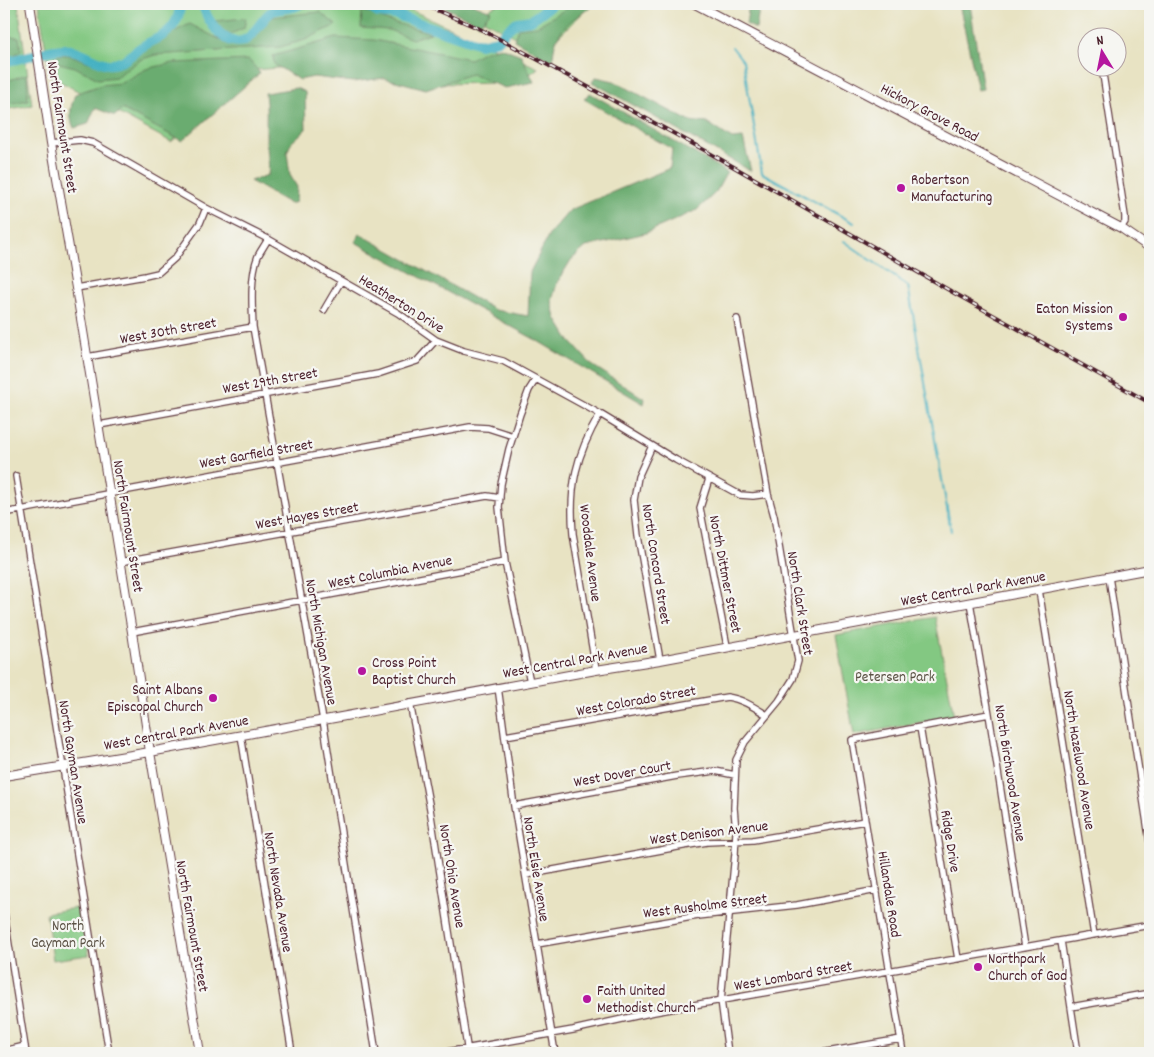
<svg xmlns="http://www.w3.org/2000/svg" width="1154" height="1057" font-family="Dekko,sans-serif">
<rect width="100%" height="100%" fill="#f6f6f2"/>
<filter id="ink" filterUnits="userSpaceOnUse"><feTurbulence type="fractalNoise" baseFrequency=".02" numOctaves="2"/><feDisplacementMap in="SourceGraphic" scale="10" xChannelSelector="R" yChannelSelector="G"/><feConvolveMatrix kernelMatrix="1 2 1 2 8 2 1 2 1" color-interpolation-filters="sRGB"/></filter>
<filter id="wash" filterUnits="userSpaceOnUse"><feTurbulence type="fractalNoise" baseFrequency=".0096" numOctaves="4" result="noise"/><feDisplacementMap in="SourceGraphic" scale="20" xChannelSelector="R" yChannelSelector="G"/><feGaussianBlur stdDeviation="1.12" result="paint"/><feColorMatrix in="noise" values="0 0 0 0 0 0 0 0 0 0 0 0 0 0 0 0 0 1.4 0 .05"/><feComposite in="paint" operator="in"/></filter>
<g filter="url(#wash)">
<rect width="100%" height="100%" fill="#e8e3c3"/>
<path fill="#83c882" stroke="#667456" d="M 4,4 L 18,4 L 32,105 L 4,110 Z
M 39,4 L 398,4 L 538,68 L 518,83 L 422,84 L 339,63 L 253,70 L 171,142 L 50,76 Z
M 499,4 L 592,4 L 542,52 L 477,16 Z
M 935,617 L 954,716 L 854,735 L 836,635 Z
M 82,907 L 89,955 L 53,960 L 46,913 Z"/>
<path fill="#6aac70" stroke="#5a664e" d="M 437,4 L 473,4 L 491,11 L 480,24 Z
M 574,4 L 595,4 C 570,22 553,28 553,62 L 514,40 L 518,28 L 537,26 Z
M 749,4 L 766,4 L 767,9 L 759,10 L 756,29 L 746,24 Z
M 959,4 L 970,4 L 983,89 L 978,90 Z
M 362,10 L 388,21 L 431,33 L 412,39 L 389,30 L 361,28 Z
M 320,12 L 336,25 L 305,40 L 280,47 L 155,55 L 140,60 L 116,77 L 98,79 L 75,67 L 55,62 L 54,57 C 72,49 85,66 102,63 C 134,58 161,37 190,24 L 228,44 L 248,42 L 271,17 Z
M 246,18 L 244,28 L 231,34 L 218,29 L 214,21 Z
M 4,36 L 19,37 L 21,51 L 11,57 L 4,57 Z
M 336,38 L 374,40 L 470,59 L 483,52 L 500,47 L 521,55 L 534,82 L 505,88 L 471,74 L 426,89 L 384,78 L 353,82 L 314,77 L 299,80 L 274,64 L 273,56 Z
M 249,60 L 260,73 L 182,141 L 122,109 L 115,116 L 95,108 L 88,124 L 74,128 C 68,116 71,106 75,94 L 101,85 L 121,83 L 146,69 L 172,63 Z
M 27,74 L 28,100 L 4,105 L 4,82 Z
M 596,77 L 614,81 L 689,121 L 708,123 L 732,139 L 743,138 L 751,171 L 592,82 Z
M 296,88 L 305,92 L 306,129 L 291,143 L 287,153 L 290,175 L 297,187 L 296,202 L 290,204 L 250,181 L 268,175 C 270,161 266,148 266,134 C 266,119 267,108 265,93 Z
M 590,93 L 727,172 L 716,192 L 697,210 L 646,233 L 586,247 L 571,260 L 557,283 L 552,301 L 556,318 L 570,341 L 592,365 L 645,399 L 644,404 L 536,340 L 355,242 L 360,234 L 495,310 L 528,316 L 530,272 L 550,233 L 570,210 L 670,168 L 672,149 L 584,99 Z"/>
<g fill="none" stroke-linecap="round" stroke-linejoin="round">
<path stroke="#45b1c2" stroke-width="2" d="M 731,6 L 731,4
M 732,47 L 743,61 L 762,173 L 854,223
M 844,241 L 908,286 L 951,531"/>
<path stroke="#45b1c2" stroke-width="10" d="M 203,4 C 205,20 229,53 248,38 C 257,31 262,19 271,12 C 279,6 291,11 300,4
M 364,4 L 378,13 L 396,15 L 480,44 L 498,40 L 509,28 L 517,22 L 531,20 L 553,4
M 4,61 C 23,60 46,49 64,49 C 80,49 93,61 108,64 C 124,66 133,51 145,45 C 155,39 166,36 173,26 C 178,19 180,11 180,4"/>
</g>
</g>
<g filter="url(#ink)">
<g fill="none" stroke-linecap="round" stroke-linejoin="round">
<g stroke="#623c42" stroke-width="8">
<path id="street" d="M 1097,37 L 1097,38
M 1102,68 L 1125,216 L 1125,222 L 1121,228
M 51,143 L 80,140 L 93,143 L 206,208 L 268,239 L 398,313 L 436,340 L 464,351 L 503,361 L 600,414 L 676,460 L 740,495 L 753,496 L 768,494
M 268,239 C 265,245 261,250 258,256 C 250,276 252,306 253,327 L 323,720 L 376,1053
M 76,288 L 145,276 L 158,273 L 175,258 L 200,223 L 206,208
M 324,310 L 341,281
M 87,357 L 253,327
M 99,425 L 378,374 L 417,361 L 436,340
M 652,446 L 638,477 L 634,500 L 638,536 L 660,660
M 16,476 L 109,1053
M 709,479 L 700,508 L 727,646
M 4,513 L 470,427 L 488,428 L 513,436
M 120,562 L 487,496 L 500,498
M 1109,577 L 1150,843
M 1039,590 L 1094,935
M 970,602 L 989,714 L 1025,947
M 132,632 L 505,562
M 596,670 L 573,534 C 569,486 576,455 600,414
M 530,682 L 505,562 L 499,507 L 501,484 L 509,449 L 520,414 L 529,390 L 536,379
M 498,687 L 514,806 L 555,1053
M 410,703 L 430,809 L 468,1053
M 920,727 L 958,959
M 241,735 L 292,1053
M 505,736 L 727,697 C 742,699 754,707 767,715
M 514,806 L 677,776 L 715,771 L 735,775
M 526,875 L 683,846 L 707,842 L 753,840 L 865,821
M 4,913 L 26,1053
M 1061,941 L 1078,1053
M 537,944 L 698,916 L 797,905 L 877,890
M 1071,1007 L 1150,993
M 4,1051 L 25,1046
M 441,1053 L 573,1030 L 654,1012 L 1150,925
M 728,1053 L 721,1000 L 735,854 L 736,832 L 734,808 L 736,760 L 745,742 L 779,701 L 793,679 L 798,661 L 774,516 L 768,494 L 737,319
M 821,1053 L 901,1039
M 903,1053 L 852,740 L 989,714"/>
</g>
<g stroke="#623c42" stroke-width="10">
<path id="secondary" d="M 30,4 L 51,143 L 76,288 L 132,632 L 150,752 L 200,1053
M 695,4 L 1121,228 L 1150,248
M 4,776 L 150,752 L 596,670 L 660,660 L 1150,569"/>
</g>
<use href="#street" stroke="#fff" stroke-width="5.5"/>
<use href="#secondary" stroke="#fff" stroke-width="8"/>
<g stroke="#4a1f2b" stroke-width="4">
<path id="rail" d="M 422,4 L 478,28 L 509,44 L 706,151 L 954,293 L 1150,403"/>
</g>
<use href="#rail" stroke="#f6f6f2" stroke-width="2" stroke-dasharray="5.5" stroke-linecap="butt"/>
</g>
</g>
<g fill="#b5179e" stroke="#f6f6f2" stroke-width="2">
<circle cx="901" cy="188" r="5"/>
<circle cx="1123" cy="317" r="5"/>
<circle cx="362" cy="671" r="5"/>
<circle cx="213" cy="698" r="5"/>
<circle cx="978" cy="967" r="5"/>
<circle cx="587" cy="999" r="5"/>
</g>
<g text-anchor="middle" stroke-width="4.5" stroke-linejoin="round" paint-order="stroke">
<g font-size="15" fill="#4a1f2b" stroke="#f6f6f2">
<text transform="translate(930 112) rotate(28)" y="5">Hickory Grove Road</text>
<text transform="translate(63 127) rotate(81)" y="5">North Fairmount Street</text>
<text transform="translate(402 303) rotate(32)" y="5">Heatherton Drive</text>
<text transform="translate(168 330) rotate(-10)" y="5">West 30th Street</text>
<text transform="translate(270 380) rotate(-10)" y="5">West 29th Street</text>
<text transform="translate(256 453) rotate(-10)" y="5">West Garfield Street</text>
<text transform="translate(307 515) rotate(-10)" y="5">West Hayes Street</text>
<text transform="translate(129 526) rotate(81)" y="5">North Fairmount Street</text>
<text transform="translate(591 553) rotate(83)" y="5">Wooddale Avenue</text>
<text transform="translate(657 564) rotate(81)" y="5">North Concord Street</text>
<text transform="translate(390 571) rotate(-11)" y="5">West Columbia Avenue</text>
<text transform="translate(726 574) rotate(79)" y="5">North Dittmer Street</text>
<text transform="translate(973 588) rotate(-10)" y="5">West Central Park Avenue</text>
<text transform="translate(801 603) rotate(81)" y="5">North Clark Street</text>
<text transform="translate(322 642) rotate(80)" y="5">North Michigan Avenue</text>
<text transform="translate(575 660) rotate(-10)" y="5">West Central Park Avenue</text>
<text transform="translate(636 700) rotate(-10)" y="5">West Colorado Street</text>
<text transform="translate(176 732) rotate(-10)" y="5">West Central Park Avenue</text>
<text transform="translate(1080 760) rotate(81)" y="5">North Hazelwood Avenue</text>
<text transform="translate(74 762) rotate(81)" y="5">North Gayman Avenue</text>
<text transform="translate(622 773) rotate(-10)" y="5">West Dover Court</text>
<text transform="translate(1011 773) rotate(81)" y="5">North Birchwood Avenue</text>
<text transform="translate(709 832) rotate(-7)" y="5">West Denison Avenue</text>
<text transform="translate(951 841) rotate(81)" y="5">Ridge Drive</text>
<text transform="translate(537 869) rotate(81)" y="5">North Elsie Avenue</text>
<text transform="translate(453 876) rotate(81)" y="5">North Ohio Avenue</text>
<text transform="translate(279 892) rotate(81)" y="5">North Nevada Avenue</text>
<text transform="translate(890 894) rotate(81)" y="5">Hillandale Road</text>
<text transform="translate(705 905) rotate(-7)" y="5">West Rusholme Street</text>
<text transform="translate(193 926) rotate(80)" y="5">North Fairmount Street</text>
<text transform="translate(793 975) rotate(-10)" y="5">West Lombard Street</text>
</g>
<g font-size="15" fill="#4a1f2b" stroke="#f6f6f2" text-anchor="start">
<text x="911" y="184">Robertson<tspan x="911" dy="17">Manufacturing</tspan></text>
<text x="1113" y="313" text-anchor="end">Eaton Mission<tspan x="1113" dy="17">Systems</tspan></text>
<text x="372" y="667">Cross Point<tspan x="372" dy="17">Baptist Church</tspan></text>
<text x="203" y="694" text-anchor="end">Saint Albans<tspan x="203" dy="17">Episcopal Church</tspan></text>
<text x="988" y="963">Northpark<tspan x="988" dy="17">Church of God</tspan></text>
<text x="597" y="995">Faith United<tspan x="597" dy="17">Methodist Church</tspan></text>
</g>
<g font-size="15" fill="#5b5245" stroke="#f6f6f2">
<text x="895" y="681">Petersen Park</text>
<text x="68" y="930">North<tspan x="68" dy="17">Gayman Park</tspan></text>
</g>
</g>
<rect width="1154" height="1057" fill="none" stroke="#f6f6f2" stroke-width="20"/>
<g transform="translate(1102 52) rotate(350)"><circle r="24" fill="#f6f6f2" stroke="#b1a0a2"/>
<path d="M0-4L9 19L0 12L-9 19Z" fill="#b5179e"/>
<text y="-8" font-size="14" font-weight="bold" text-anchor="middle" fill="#4a1f2b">N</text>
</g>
</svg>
